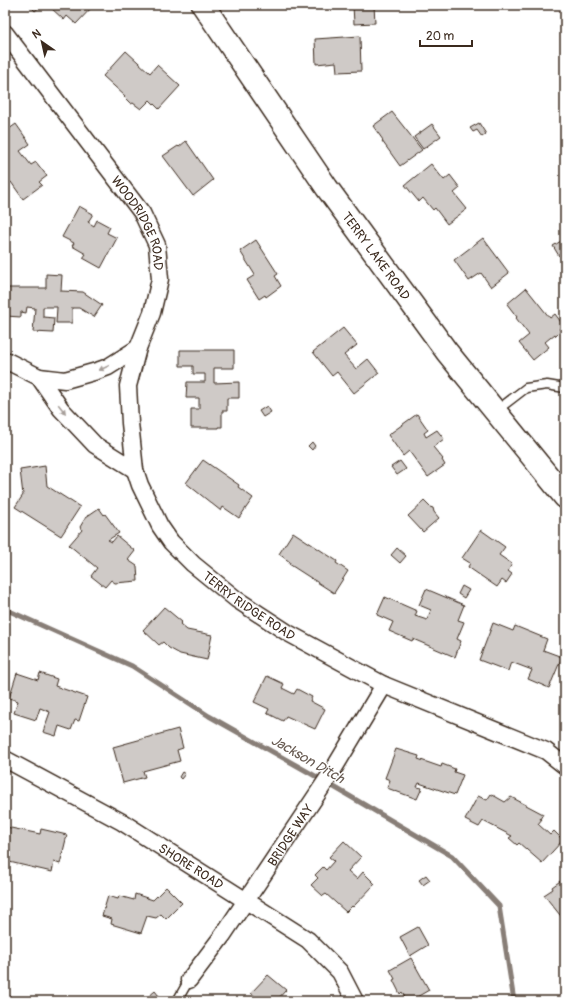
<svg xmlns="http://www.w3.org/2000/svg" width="570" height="1006" font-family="Pangolin,sans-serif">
<rect width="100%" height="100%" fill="#fff"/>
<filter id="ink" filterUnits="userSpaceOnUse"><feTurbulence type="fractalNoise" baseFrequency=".025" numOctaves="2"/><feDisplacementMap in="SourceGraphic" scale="8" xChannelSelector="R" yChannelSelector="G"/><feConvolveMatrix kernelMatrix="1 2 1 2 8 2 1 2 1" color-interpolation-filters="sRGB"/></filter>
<g filter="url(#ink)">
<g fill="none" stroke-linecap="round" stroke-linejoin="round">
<path stroke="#887e77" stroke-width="5" d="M 5,609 L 132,666 L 209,716 L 310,773 L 452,856 L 499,906 L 514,1001"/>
</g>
<path fill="#cfcac7" stroke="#3b2a1e" d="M 29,5 L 42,5 L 35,11 Z
M 52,5 L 94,5 L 76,24 L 67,16 L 64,20 L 50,7 Z
M 353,5 L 374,5 L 375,23 L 354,24 Z
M 360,36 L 361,71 L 337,72 L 336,62 L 316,64 L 315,39 Z
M 126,51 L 150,73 L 157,65 L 180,86 L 159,109 L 150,100 L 141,109 L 133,103 L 131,104 L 124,97 L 125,96 L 103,76 Z
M 392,112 L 422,150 L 400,166 L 382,141 L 383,140 L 373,126 Z
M 479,123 L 486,134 L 482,137 L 477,130 L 473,132 L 470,128 Z
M 16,124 L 30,144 L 20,151 L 31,165 L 36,162 L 47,176 L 39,182 L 42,185 L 23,199 L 11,182 L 8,183 L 7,181 L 5,182 L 5,132 Z
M 432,124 L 441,136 L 423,149 L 414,137 Z
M 186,141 L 213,180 L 193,196 L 163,156 L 178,146 L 179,147 Z
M 431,164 L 444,180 L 450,175 L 460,188 L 454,193 L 467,209 L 447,224 L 435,208 L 433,210 L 423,198 L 419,202 L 405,185 Z
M 79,206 L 93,214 L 88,222 L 94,226 L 97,220 L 110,227 L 107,233 L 117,238 L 101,268 L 83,258 L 86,254 L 72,246 L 74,243 L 62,237 Z
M 483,238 L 509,273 L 491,287 L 481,273 L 469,281 L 454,260 Z
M 256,240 L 278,274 L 275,276 L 281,286 L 266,297 L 265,295 L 259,299 L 247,280 L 255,275 L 240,251 Z
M 561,241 L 565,248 L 565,252 L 559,256 L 553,246 Z
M 46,274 L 62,275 L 61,291 L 83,292 L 102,305 L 94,317 L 79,308 L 72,308 L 72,323 L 56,323 L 57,307 L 43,307 L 43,317 L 54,318 L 53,333 L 33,332 L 35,308 L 27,307 L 26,313 L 21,312 L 21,317 L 5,316 L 5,288 L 46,288 Z
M 526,288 L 550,318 L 555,314 L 564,326 L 559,329 L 561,331 L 556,336 L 555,334 L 545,342 L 549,347 L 533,360 L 519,343 L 529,335 L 516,318 L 517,317 L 507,304 Z
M 343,328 L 357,345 L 344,355 L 356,369 L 368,359 L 379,373 L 354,393 L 337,372 L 332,376 L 313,352 Z
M 180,350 L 234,350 L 234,368 L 214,368 L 214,383 L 239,382 L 239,398 L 227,398 L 227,411 L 222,411 L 222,427 L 218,427 L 218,428 L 191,428 L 191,409 L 199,409 L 199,398 L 186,398 L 187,382 L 205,382 L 205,374 L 193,374 L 193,366 L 180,366 Z
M 267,406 L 271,412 L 263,417 L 259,411 Z
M 417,414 L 428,430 L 424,433 L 426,437 L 437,430 L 444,439 L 433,447 L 443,459 L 442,460 L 445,465 L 428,477 L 409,451 L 403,456 L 388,435 Z
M 312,442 L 315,446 L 312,450 L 308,446 Z
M 203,460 L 239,485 L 238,487 L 253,498 L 239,518 L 223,507 L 221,511 L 186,483 Z
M 400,461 L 406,469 L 397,475 L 391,467 Z
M 45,466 L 47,486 L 80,507 L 61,536 L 15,507 L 23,495 L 20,470 Z
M 424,501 L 430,507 L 433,508 L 434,512 L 439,518 L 423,532 L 408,516 Z
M 99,508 L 104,515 L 105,514 L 119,533 L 108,540 L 112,542 L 117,536 L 135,551 L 128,560 L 137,566 L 138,581 L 115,583 L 111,580 L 105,587 L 91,576 L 97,568 L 69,545 L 82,530 L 80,527 L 86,517 Z
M 481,530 L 505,547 L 499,555 L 512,564 L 508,571 L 512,574 L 506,583 L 502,580 L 497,587 L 468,567 L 470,563 L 462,558 Z
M 293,532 L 337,561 L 336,563 L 348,571 L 334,593 L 289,564 L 290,562 L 279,554 Z
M 397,548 L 406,556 L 400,563 L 391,555 Z
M 462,586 L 469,590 L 464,598 L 458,594 Z
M 426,589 L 464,605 L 458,620 L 464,622 L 457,639 L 461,641 L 455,657 L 413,639 L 412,641 L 389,631 L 393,622 L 377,615 L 385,597 L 417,611 L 415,616 L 427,620 L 431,610 L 419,605 Z
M 164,607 L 182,622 L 180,624 L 187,630 L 212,635 L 207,660 L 180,654 L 169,648 L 163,642 L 159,645 L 143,630 Z
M 493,623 L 513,631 L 515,626 L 547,639 L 543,650 L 562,657 L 549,688 L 528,679 L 532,670 L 511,662 L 508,671 L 479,660 Z
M 17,673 L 38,680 L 40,673 L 57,679 L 55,686 L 87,697 L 79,721 L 75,720 L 71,730 L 59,726 L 56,736 L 43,732 L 50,712 L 40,708 L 36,720 L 14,713 L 18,701 L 9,698 Z
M 267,676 L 284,684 L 282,688 L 294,694 L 297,689 L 312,697 L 310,701 L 325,709 L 315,729 L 286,716 L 283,721 L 267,713 L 269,709 L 254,702 Z
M 178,729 L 183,748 L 177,750 L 180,761 L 143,771 L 145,777 L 123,783 L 113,747 Z
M 396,749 L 419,756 L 418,759 L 441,767 L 442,764 L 455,769 L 454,772 L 463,775 L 455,795 L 419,783 L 417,787 L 422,788 L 417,799 L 387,788 L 390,780 L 385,778 Z
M 182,772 L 185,774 L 181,779 L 179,777 Z
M 491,794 L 505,802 L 511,797 L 543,814 L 540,819 L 542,819 L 538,824 L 550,835 L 554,831 L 563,840 L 542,863 L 519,843 L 517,845 L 509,838 L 512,836 L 483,821 L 479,827 L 465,820 L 478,796 L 487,800 Z
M 6,827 L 40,834 L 41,829 L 67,835 L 60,864 L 54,862 L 52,872 L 5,861 Z
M 344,841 L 361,857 L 348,871 L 357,879 L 363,872 L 375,884 L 353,907 L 352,906 L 346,912 L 326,894 L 323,896 L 311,885 L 318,878 L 315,875 L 323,867 L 326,870 L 334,861 L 329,857 Z
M 426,875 L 430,880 L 423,885 L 419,880 Z
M 563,879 L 565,880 L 565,919 L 564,920 L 544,895 L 553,889 L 552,887 Z
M 166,887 L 182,903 L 166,919 L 161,914 L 156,918 L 147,916 L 141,933 L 111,924 L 112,919 L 102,916 L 108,896 L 118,899 L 119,896 L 134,900 L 135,894 L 153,900 Z
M 418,927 L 428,945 L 410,956 L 400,937 Z
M 411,958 L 429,990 L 410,1001 L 407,1001 L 402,992 L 400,994 L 393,980 L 395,979 L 390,970 Z
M 268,975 L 286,990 L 276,1001 L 258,1001 L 259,1000 L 251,993 Z
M 155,991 L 159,996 L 154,1001 L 152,1001 L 148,997 Z"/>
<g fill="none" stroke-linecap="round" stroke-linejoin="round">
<g stroke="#3b2a1e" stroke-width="11">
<path id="service" d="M 496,411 L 526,388 L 547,385 L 565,388
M 177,1001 L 189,980"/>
</g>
<g stroke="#3b2a1e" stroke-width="19">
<g id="minor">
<path id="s1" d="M 5,33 L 142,213 L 157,245 L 160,279 L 152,313 L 138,348 L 128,386 L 130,423 L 135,470 L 140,485 L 160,526 L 171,542 L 193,564 L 236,599 L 288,633 L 384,685 L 546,751 L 565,766"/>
<path d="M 5,360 L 39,377 L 61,409 L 95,445 L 135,470"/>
<path d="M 39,377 L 65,380 L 97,371 L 108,367 L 138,348"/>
<path id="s2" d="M 5,759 L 122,822 L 308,940 L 340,972 L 355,1001"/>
<path id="s3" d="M 189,980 L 223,935 L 330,775 L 384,685"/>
</g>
</g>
<g stroke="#3b2a1e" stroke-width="25">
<g id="secondary">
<path id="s4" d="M 203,5 L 327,188 L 447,352 L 565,497"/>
</g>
</g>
<use href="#service" stroke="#fff" stroke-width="8"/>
<use href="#minor" stroke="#fff" stroke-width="16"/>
<use href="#secondary" stroke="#fff" stroke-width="22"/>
</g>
<defs><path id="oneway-solid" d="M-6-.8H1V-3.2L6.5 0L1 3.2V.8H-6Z"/></defs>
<g fill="#a79f9a">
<use href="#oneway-solid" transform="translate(104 368) rotate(156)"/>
<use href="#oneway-solid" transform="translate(62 409) rotate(51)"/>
</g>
</g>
<g text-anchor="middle" stroke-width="3" stroke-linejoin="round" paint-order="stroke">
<g font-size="13" fill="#3b2a1e" stroke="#fff">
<text dy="5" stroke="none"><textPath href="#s1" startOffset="234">WOODRIDGE ROAD</textPath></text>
<text dy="5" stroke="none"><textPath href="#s4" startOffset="305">TERRY LAKE ROAD</textPath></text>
<text dy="5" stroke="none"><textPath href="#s1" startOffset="674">TERRY RIDGE ROAD</textPath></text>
<text dy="5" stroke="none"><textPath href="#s3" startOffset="177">BRIDGE WAY</textPath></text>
<text dy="5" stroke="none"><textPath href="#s2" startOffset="215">SHORE ROAD</textPath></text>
</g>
<g font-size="14" font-style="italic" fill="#685b52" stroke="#fff">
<text transform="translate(308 759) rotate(30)" y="5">Jackson Ditch</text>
</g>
</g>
<rect width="570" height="1006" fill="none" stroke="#fff" stroke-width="20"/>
<rect x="10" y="10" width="550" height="986" fill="none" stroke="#3b2a1e" stroke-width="1.5" filter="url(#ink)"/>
<g transform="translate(42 42) rotate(326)" stroke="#ffffff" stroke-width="3" paint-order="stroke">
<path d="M0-3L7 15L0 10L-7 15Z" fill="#3b2a1e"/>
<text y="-6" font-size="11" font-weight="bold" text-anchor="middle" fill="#3b2a1e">N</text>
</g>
<path d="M420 40v6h52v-6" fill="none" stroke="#3b2a1e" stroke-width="2"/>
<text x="426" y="40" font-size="12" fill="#3b2a1e" stroke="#ffffff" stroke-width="3" paint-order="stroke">20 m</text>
</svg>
